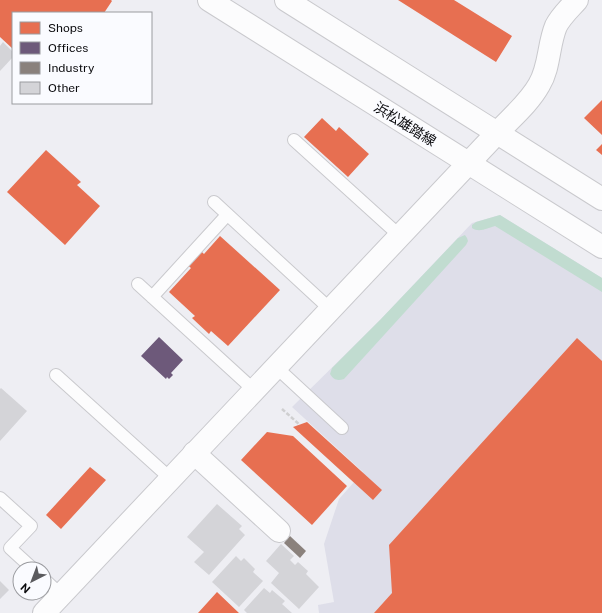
<svg xmlns="http://www.w3.org/2000/svg" width="602" height="613" font-family="'Public Sans','Noto Sans JP',sans-serif">
<rect width="100%" height="100%" fill="#eeeef3"/>
<path fill="#dedee9" d="M 500,215 L 602,278 L 602,613 L 319,613 L 318,605 L 334,602 L 324,544 L 339,499 L 363,472 L 292,407 L 381,319 L 472,223 Z"/>
<path fill="#c1dcd0" d="M 500,215 L 602,278 L 602,292 L 495,226 C 488,228 479,233 472,228 L 472,225 L 476,222 Z
M 465,235 L 467,238 L 468,241 L 466,245 L 344,379 C 337,381 334,380 330,374 L 332,368 L 381,319 L 458,238 Z"/>
<path fill="#e76f51" d="M 0,0 L 111,0 L 112,1 L 104,13 L 13,13 L 13,49 L 0,37 Z
M 398,0 L 454,0 L 512,36 L 496,62 Z
M 602,100 L 602,135 L 584,118 Z
M 322,118 L 336,131 L 339,127 L 369,154 L 348,177 L 304,137 Z
M 602,144 L 602,155 L 596,150 Z
M 46,150 L 81,182 L 77,185 L 100,206 L 65,245 L 7,192 Z
M 220,236 L 280,290 L 228,346 L 211,331 L 209,334 L 192,318 L 195,316 L 169,292 L 191,268 L 186,264 L 199,249 L 204,254 Z
M 577,338 L 602,361 L 602,613 L 374,613 L 392,593 L 389,545 Z
M 307,422 L 382,490 L 373,500 L 293,427 Z
M 267,432 L 293,436 L 347,486 L 312,525 L 241,460 Z
M 90,467 L 106,480 L 61,529 L 46,515 Z
M 217,592 L 239,613 L 198,613 Z"/>
<path fill="#6d597a" d="M 159,337 L 183,360 L 171,373 L 173,375 L 169,379 L 167,377 L 166,379 L 141,356 Z"/>
<path fill="#8a817c" d="M 290,536 L 306,551 L 300,558 L 284,543 Z"/>
<path fill="#d4d4d8" d="M 3,42 L 13,52 L 13,57 L 0,71 L 0,46 Z
M 1,388 L 27,411 L 0,441 L 0,389 Z
M 217,504 L 242,526 L 239,529 L 245,535 L 209,575 L 194,562 L 204,552 L 187,537 Z
M 281,544 L 294,556 L 290,560 L 295,565 L 298,562 L 308,571 L 306,574 L 319,587 L 299,609 L 271,583 L 279,573 L 266,561 Z
M 236,556 L 241,561 L 244,558 L 255,569 L 253,572 L 263,581 L 239,607 L 212,582 Z
M 0,581 L 9,590 L 0,599 Z
M 264,588 L 270,593 L 272,590 L 285,601 L 282,604 L 292,613 L 247,613 L 244,610 Z"/>
<g fill="none" stroke-linecap="round" stroke-linejoin="round">
<g stroke="#c9c9cd" stroke-width="14">
<path id="service" d="M 294,140 L 400,236
M 214,202 L 330,309
M 138,284 L 254,390
M 152,297 L 227,215
M 276,367 L 342,428
M 56,375 L 171,479
M 0,498 L 31,526 L 10,548 L 33,569
M 44,579 L 61,595"/>
</g>
<g stroke="#c9c9cd" stroke-width="24">
<path id="minor" d="M 497,133 C 511,118 529,103 539,85 C 550,67 548,45 556,26 C 561,16 570,8 577,0
M 194,453 L 279,531"/>
</g>
<g stroke="#c9c9cd" stroke-width="24">
<path id="tertiary" d="M 44,613 L 497,133"/>
</g>
<g stroke="#c9c9cd" stroke-width="24">
<path id="primary" d="M 209,0 L 602,247
M 286,0 L 602,199"/>
</g>
<path stroke="#cfcfd0" stroke-width="2.5" stroke-dasharray="4 2" stroke-linecap="butt" d="M 282,409 L 300,425"/>
<use href="#service" stroke="#fcfcfd" stroke-width="12"/>
<use href="#minor" stroke="#fcfcfd" stroke-width="22"/>
<use href="#tertiary" stroke="#fcfcfd" stroke-width="22"/>
<use href="#primary" stroke="#fcfcfd" stroke-width="22"/>
</g>
<g text-anchor="middle" stroke-width="4" stroke-linejoin="round" paint-order="stroke">
<g font-size="14" fill="#0b0b0e" stroke="#fafbff">
<text transform="translate(405 124) rotate(32)" y="5">浜松雄踏線</text>
</g>
</g>
<rect x="12" y="12" width="140" height="92" fill="#fafbff" stroke="#9a9b9f"/>
<rect x="20" y="22" width="20" height="12" fill="#e76f51" stroke="#9a9b9f"/>
<text x="48" y="32" font-size="12" fill="#0b0b0e">Shops</text>
<rect x="20" y="42" width="20" height="12" fill="#6d597a" stroke="#9a9b9f"/>
<text x="48" y="52" font-size="12" fill="#0b0b0e">Offices</text>
<rect x="20" y="62" width="20" height="12" fill="#8a817c" stroke="#9a9b9f"/>
<text x="48" y="72" font-size="12" fill="#0b0b0e">Industry</text>
<rect x="20" y="82" width="20" height="12" fill="#d4d4d8" stroke="#9a9b9f"/>
<text x="48" y="92" font-size="12" fill="#0b0b0e">Other</text>
<g transform="translate(32 581) rotate(222)"><circle r="19" fill="#fafbff" stroke="#9a9b9f"/>
<path d="M0-3L7 15L0 10L-7 15Z" fill="#5a5a5e"/>
<text y="-6" font-size="11" font-weight="bold" text-anchor="middle" fill="#0b0b0e">N</text>
</g>
</svg>
